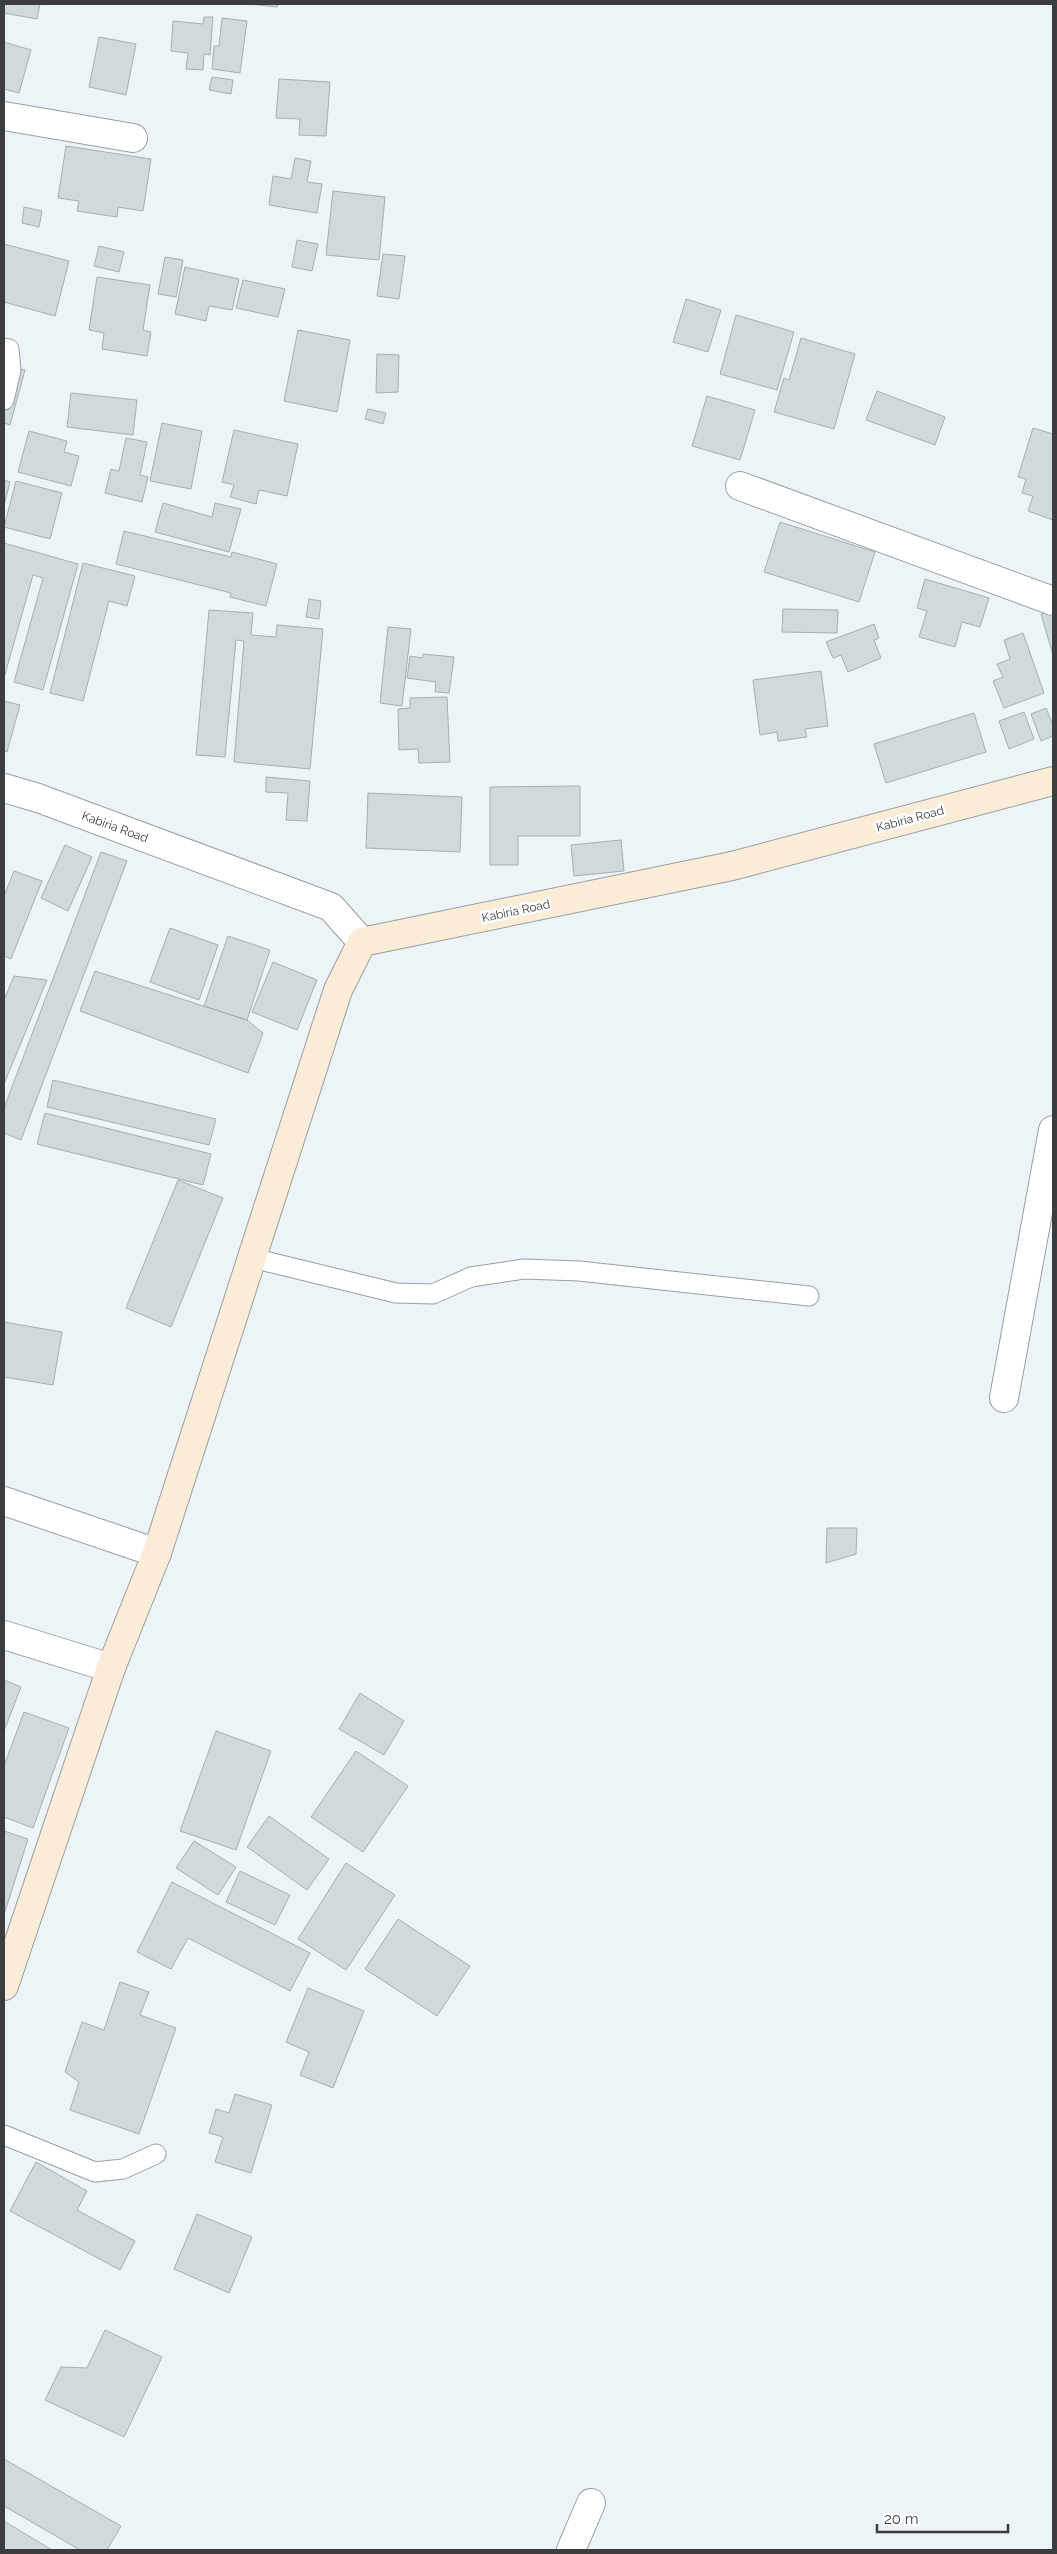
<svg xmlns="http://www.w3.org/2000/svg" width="1057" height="2554" font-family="Raleway,sans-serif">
<rect width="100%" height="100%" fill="#edf4f7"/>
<path fill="#d2d9dc" stroke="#a8afb2" d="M 4,4 L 40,4 L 37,19 L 4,13 Z
M 248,4 L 278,4 L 277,7 Z
M 204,17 L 213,17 L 210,55 L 204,54 L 203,70 L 186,69 L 188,53 L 171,51 L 173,21 L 203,24 Z
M 222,18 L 247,21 L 240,73 L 212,69 L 214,46 L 219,46 Z
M 99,37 L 136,44 L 126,95 L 89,87 Z
M 4,42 L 31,50 L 19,93 L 4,89 Z
M 212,77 L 233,80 L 231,94 L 209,90 Z
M 279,79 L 330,82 L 326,136 L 299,135 L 300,119 L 276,118 Z
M 66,146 L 151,159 L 143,211 L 118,207 L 117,217 L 77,211 L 79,201 L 58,198 Z
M 295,158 L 311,161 L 307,182 L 322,184 L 317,213 L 269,205 L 273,176 L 291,179 Z
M 333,191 L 385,197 L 379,260 L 326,255 Z
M 24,207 L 42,211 L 39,227 L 22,223 Z
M 297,240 L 318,244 L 312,271 L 292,267 Z
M 4,244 L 69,261 L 55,316 L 4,302 Z
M 99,246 L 124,252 L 119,272 L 94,266 Z
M 383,254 L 405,256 L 399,299 L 377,296 Z
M 165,257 L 183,260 L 176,297 L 158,294 Z
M 185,267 L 239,279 L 232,310 L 209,306 L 206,321 L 175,314 Z
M 97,277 L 150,285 L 143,330 L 151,332 L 147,356 L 102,349 L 104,333 L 89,330 Z
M 243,280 L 285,289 L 278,317 L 236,308 Z
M 686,299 L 721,310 L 708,352 L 673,342 Z
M 736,315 L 794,332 L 777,390 L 720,374 Z
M 298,330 L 350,340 L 337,412 L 284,401 Z
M 801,338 L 855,354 L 834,429 L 774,412 L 784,378 L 789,380 Z
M 377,354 L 399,355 L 398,392 L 376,393 Z
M 4,364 L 25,370 L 10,425 L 4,423 Z
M 877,391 L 945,417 L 935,445 L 866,420 Z
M 71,393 L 137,400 L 133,435 L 67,427 Z
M 707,396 L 755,410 L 740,460 L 692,446 Z
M 368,409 L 386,413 L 383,424 L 365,419 Z
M 162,423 L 202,431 L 191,489 L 150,481 Z
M 1033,428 L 1053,434 L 1053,520 L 1028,511 L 1033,496 L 1022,493 L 1026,479 L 1018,477 Z
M 234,430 L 298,444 L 287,496 L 259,490 L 256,504 L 230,497 L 234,485 L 222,482 Z
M 29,431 L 67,441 L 64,452 L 79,456 L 71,486 L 18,472 Z
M 126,438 L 147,442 L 140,475 L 148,477 L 142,502 L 105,493 L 111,469 L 119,471 Z
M 4,480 L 10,482 L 4,506 Z
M 16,481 L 62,493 L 50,539 L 4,527 Z
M 163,503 L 212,517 L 215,503 L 241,509 L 229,552 L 155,532 Z
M 780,522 L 875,552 L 859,602 L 764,572 Z
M 124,531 L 231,557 L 232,552 L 277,564 L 266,606 L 230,597 L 231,593 L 116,564 Z
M 4,543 L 78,564 L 43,690 L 14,682 L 43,578 L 33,575 L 4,678 Z
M 83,563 L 135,576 L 127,606 L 109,601 L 83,701 L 50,693 Z
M 925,579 L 989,598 L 980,627 L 962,622 L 955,647 L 919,637 L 927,611 L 917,608 Z
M 309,599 L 321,601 L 319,619 L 306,617 Z
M 783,609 L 838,610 L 837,633 L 782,632 Z
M 209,610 L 253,613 L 251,635 L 276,637 L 277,625 L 323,629 L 310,769 L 234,762 L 244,641 L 236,640 L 225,757 L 196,755 Z
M 1053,610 L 1053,655 L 1041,614 Z
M 874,624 L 879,638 L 874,640 L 881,658 L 848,672 L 841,655 L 833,658 L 826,642 Z
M 388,627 L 411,629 L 402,706 L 380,703 Z
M 1023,633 L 1044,693 L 1004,708 L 993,681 L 1003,677 L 997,664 L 1010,659 L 1004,640 Z
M 423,654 L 454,657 L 449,693 L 435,692 L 436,682 L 407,678 L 410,656 L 422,658 Z
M 821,671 L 828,726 L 805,729 L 807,737 L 778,741 L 777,732 L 760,735 L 753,680 Z
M 447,697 L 450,762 L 419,763 L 418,749 L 399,750 L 398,709 L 410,708 L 410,698 Z
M 4,701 L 20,705 L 7,752 L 4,751 Z
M 1046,708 L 1053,725 L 1053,736 L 1041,741 L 1031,714 Z
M 1024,712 L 1034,739 L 1009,749 L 999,721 Z
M 974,713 L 986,752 L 886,783 L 874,744 Z
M 266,777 L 310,781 L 307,821 L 286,820 L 288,793 L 266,792 Z
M 580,786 L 580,836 L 518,836 L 518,865 L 490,865 L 490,787 Z
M 368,793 L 462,797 L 460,852 L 366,848 Z
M 621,840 L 624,871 L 574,876 L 571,845 Z
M 65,845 L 92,857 L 68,911 L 41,898 Z
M 101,852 L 127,861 L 21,1140 L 4,1133 L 4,1108 Z
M 14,871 L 42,881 L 11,959 L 4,956 L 4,896 Z
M 170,928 L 218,945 L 199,1000 L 150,982 Z
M 228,936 L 270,950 L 247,1020 L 204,1006 Z
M 273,962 L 317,980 L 297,1030 L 252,1012 Z
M 95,971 L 247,1020 L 263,1033 L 248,1073 L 80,1011 Z
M 14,976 L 47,980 L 4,1084 L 4,1000 Z
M 53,1080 L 216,1119 L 209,1145 L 47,1107 Z
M 45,1113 L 211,1154 L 203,1185 L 37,1144 Z
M 178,1180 L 223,1198 L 171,1327 L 126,1308 Z
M 4,1322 L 62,1332 L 53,1385 L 4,1377 Z
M 827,1528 L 857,1528 L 856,1554 L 826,1563 Z
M 4,1680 L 21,1687 L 4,1731 Z
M 360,1693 L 404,1721 L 384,1755 L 339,1729 Z
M 24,1712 L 69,1728 L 33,1828 L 4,1817 L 4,1766 Z
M 216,1731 L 271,1751 L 236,1850 L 180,1831 Z
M 356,1751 L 408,1786 L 363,1852 L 311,1817 Z
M 269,1816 L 329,1859 L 307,1890 L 247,1847 Z
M 4,1831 L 28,1839 L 4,1915 Z
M 194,1841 L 236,1867 L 218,1895 L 176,1868 Z
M 346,1863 L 395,1895 L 346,1970 L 298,1939 Z
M 240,1871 L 290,1895 L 275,1925 L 226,1902 Z
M 172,1882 L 310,1953 L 290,1991 L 188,1938 L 171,1969 L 137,1952 Z
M 398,1919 L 470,1966 L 437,2016 L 365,1969 Z
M 120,1982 L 149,1992 L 140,2015 L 176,2028 L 139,2134 L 70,2110 L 79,2082 L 65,2072 L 82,2022 L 104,2030 Z
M 308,1988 L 364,2011 L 333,2088 L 300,2075 L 309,2052 L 286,2042 Z
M 235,2094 L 272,2105 L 251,2173 L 215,2162 L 223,2137 L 209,2133 L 216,2109 L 229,2113 Z
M 36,2162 L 87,2191 L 77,2210 L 135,2241 L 120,2270 L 10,2211 Z
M 197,2214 L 252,2237 L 229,2293 L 174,2269 Z
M 105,2330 L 162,2357 L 124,2437 L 45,2400 L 61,2367 L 87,2368 Z
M 4,2459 L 121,2526 L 107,2550 L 80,2550 L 4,2506 Z
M 4,2521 L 52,2550 L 4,2550 Z"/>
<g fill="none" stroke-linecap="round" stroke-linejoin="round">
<g stroke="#999fa3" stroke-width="21">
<path id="service" d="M 4,348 L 9,349 L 11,370 L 4,400
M 252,1258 L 396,1293 L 433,1294 L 471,1277 L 524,1269 L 579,1271 L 809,1296
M 4,2135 L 95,2172 L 123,2169 L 156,2154"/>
</g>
<g stroke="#999fa3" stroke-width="30">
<path id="minor" d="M 4,116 L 133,138
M 740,486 L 1053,601
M 4,788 L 38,798 L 331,907 L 362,942
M 1004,1398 L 1053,1130
M 4,1501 L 157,1553
M 4,1635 L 111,1668
M 571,2550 L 591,2503"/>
</g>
<g stroke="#999fa3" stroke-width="30">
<path id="secondary" d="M 4,1986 L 111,1668 L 157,1553 L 338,990 L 362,942 L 732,866 L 1053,781"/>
</g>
<use href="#service" stroke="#fff" stroke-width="19"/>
<use href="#minor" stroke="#fff" stroke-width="28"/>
<use href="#secondary" stroke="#faecd7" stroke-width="28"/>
</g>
<g text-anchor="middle" stroke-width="5" stroke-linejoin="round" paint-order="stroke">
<g font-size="12" fill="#3b3d3f" stroke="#fff">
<text transform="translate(910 819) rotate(-15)" y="4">Kabiria Road</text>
<text transform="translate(115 827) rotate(20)" y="4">Kabiria Road</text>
<text transform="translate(516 911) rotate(-12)" y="4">Kabiria Road</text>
</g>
</g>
<rect width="1057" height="2554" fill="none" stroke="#3b3d3f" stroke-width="10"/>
<path d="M877 2524v8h131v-8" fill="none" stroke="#3b3d3f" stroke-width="2.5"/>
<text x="884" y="2524" font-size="15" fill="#3b3d3f" stroke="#ffffff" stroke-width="4" paint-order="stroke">20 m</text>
</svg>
